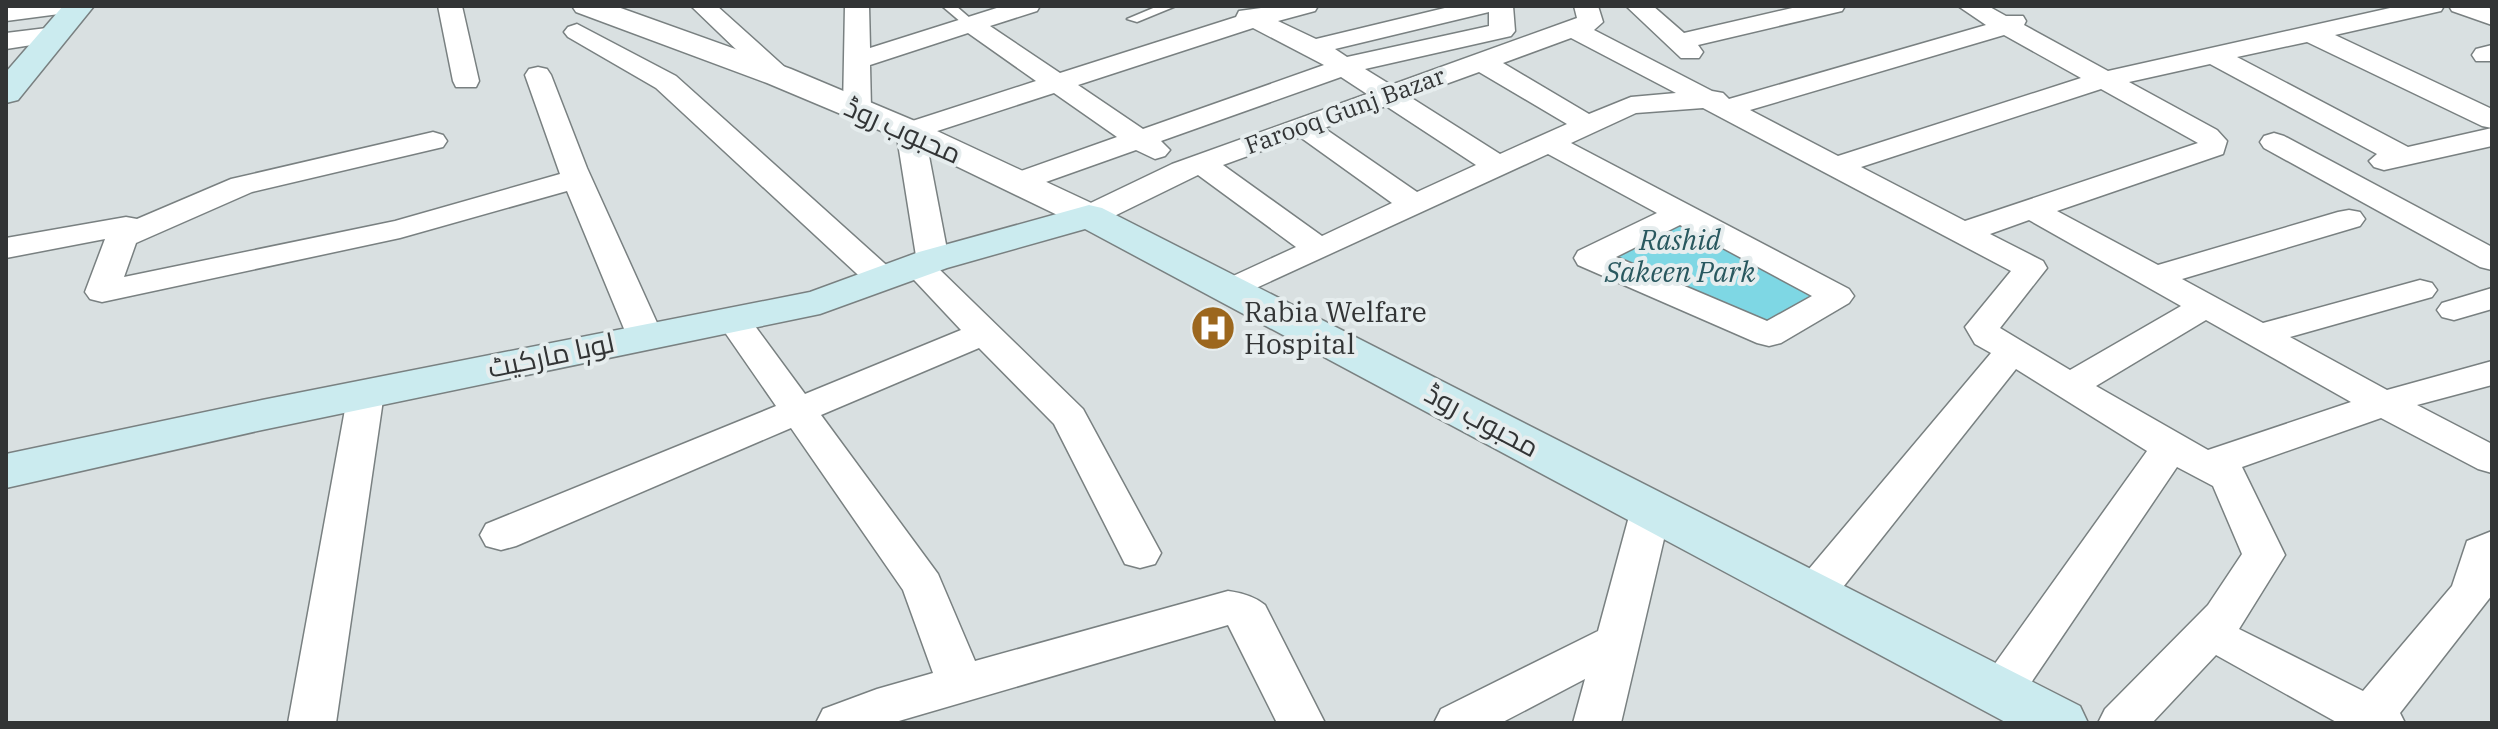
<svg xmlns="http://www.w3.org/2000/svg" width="2498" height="729" font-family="'IBM Plex Serif',Cairo,serif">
<rect width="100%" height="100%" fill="#d9e0e1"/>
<path fill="#7ed7e4" d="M 1680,213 L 1837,296 L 1769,335 L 1590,258 Z"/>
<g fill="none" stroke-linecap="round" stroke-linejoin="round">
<g stroke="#798081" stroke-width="3">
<path id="service" d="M 942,6 L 956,6 L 978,25 L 968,28 Z
M 1158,6 L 1176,6 L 1137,22 L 1127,19 Z"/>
</g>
<g stroke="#798081" stroke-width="3">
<path id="minor" d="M 79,6 L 76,11 L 67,13 L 6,21 L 6,7 Z
M 438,6 L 462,6 L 479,81 L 476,87 L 456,87 L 453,81 Z
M 691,6 L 717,6 L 788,70 L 792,76 L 788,82 L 770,82 Z
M 845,6 L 869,6 L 870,48 L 1003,6 L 1040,6 L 1037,11 L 990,26 L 1060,73 L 1236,17 L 1239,11 L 1276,6 L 1318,6 L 1315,11 L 1278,21 L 1316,39 L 1453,6 L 1513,6 L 1515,31 L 1511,36 L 1365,69 L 1391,85 L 1577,18 L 1574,6 L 1598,6 L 1603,22 L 1594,30 L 1712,91 L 1723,93 L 1729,99 L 1986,25 L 1958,6 L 1988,6 L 2006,16 L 2023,16 L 2026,21 L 2024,25 L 2108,71 L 2399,6 L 2444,6 L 2441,11 L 2335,35 L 2492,109 L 2492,146 L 2384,170 L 2374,167 L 2369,161 L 2377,154 L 2210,64 L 2129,82 L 2217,130 L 2227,141 L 2223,154 L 2057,211 L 2158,265 L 2338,212 L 2349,210 L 2360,212 L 2365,219 L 2360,226 L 2182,279 L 2263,323 L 2420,280 L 2432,283 L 2437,290 L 2432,297 L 2290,337 L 2387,390 L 2492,361 L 2492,385 L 2417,405 L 2492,444 L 2492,473 L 2478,469 L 2381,418 L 2242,467 L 2285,555 L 2239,629 L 2363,691 L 2452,586 L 2467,541 L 2492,531 L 2492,595 L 2400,713 L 2405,723 L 2338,723 L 2216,655 L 2152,723 L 2098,723 L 2105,709 L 2208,605 L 2242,554 L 2213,486 L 2177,467 L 2016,705 L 2000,711 L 1984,705 L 1977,692 L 1984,679 L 2147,451 L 2016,369 L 1828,606 L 1813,610 L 1798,606 L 1791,594 L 1798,582 L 1991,353 L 1975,344 L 1965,327 L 2011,271 L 1703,108 L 1636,113 L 1571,143 L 1849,289 L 1854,296 L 1849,303 L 1781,343 L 1769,346 L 1757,343 L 1578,265 L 1574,258 L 1578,251 L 1657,213 L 1548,154 L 1232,299 L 1220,296 L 1215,289 L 1220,282 L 1296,247 L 1198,175 L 1100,223 L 1089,225 L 1078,223 L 1073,216 L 1078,209 L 1172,164 L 1367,94 L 1341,77 L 1161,141 L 1170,150 L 1165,156 L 1155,159 L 1136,150 L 1029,188 L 1018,191 L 1007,188 L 1003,182 L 1007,176 L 1117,137 L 1054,93 L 925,135 L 949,260 L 945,267 L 938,268 L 1083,409 L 1161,553 L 1155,564 L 1140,568 L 1125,564 L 1054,424 L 979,348 L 821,415 L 938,574 L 975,661 L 1228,591 C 1242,593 1254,596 1265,605 L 1325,723 L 1277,723 L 1228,625 L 892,723 L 816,723 L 823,709 L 877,689 L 933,673 L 903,590 L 791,428 L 516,546 L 501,550 L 486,546 L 480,535 L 486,524 L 776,406 L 715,318 L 720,311 L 732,308 L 744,311 L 805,394 L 961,330 L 901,266 L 905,259 L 916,256 L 896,131 L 900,125 L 1036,81 L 968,33 L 870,65 L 871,109 L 867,115 L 857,117 L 847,115 L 843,109 ZM 1489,12 L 1489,26 L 1347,57 L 1335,49 ZM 1253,28 L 1324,65 L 1143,129 L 1078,85 ZM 2004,35 L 2081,78 L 1838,156 L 1750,110 ZM 1571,38 L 1676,93 L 1631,97 L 1589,114 L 1503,63 ZM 2307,42 L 2482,126 L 2492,128 L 2408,147 L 2237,57 ZM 1479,72 L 1567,124 L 1500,154 L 1410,97 ZM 2101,89 L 2198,143 L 1965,221 L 1861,167 ZM 1386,106 L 1476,165 L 1417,192 L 1324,128 ZM 1300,137 L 1392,203 L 1322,236 L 1223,165 ZM 2029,220 L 2181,306 L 2070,370 L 2000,328 L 2047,268 L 2043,261 L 1990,234 ZM 1680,225 L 1812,296 L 1767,321 L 1616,257 ZM 2206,320 L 2351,402 L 2208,450 L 2096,386 Z
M 1626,6 L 1653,6 L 1684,33 L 1801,6 L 1845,6 L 1842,11 L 1698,45 L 1703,52 L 1699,58 L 1681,58 Z
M 2449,6 L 2483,6 L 2492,9 L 2492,25 L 2452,11 Z
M 577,24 L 676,76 L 893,271 L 898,278 L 893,285 L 881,288 L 869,285 L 656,88 L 568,37 L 564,32 L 568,27 Z
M 55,27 L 64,30 L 68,35 L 64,40 L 6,49 L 6,33 Z
M 2492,45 L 2492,61 L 2476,61 L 2472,55 L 2476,49 Z
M 538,67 L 547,69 L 551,75 L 587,168 L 663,336 L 657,344 L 645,347 L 633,344 L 627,336 L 567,191 L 400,238 L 102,302 L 90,299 L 85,292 L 105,239 L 6,258 L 6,238 L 126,217 L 137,219 L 231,179 L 433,132 L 443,135 L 447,141 L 443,147 L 252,192 L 136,243 L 124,277 L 395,221 L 560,174 L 525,75 L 529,69 Z
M 2274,133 L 2284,136 L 2492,247 L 2492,270 L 2480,267 L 2264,148 L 2260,142 L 2264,136 Z
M 2492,288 L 2492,309 L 2454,320 L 2442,317 L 2437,310 L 2442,303 Z
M 366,381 L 379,385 L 384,393 L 336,723 L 288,723 L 348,393 L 353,385 Z
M 1651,495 L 1665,499 L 1671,509 L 1621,723 L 1573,723 L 1585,679 L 1501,723 L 1434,723 L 1441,709 L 1598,631 L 1631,509 L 1637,499 Z"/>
</g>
<g stroke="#798081" stroke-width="3">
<path id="tertiary" d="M 572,6 L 615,6 L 791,69 L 922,124 L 1102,208 L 1108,216 L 1102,224 L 1089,227 L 1076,224 L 898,138 L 767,83 L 576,12 Z"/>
</g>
<g stroke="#798081" stroke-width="3">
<path id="secondary" d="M 63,6 L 94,6 L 18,100 L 6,103 L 6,72 Z
M 1089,205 L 1102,208 L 2080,706 L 2088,723 L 2007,723 L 1085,229 L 947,268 L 820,314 L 262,430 L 6,488 L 6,454 L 262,400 L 810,292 L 919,252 Z"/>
</g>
<use href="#service" fill="#fff" fill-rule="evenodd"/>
<use href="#minor" fill="#fff" fill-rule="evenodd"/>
<use href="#tertiary" fill="#fff" fill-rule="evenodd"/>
<use href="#secondary" fill="#cbebef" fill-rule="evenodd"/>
</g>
<defs>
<g id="hospital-disc" transform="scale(2.3)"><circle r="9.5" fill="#9c671e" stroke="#e6edee"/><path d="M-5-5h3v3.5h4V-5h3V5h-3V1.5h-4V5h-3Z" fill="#fff"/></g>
</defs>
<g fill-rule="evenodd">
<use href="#hospital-disc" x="1213" y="328"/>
</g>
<g text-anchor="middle" stroke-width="8" stroke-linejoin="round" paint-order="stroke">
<g font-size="24" fill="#323435" stroke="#e6edee">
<text transform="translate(1345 111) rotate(-20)" y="8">Farooq Gunj Bazar</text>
</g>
<g font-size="28" fill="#323435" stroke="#e6edee">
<text transform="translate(903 130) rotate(24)" y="10">محبوب روڈ</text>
<text transform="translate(551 355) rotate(-12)" y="10">لوہا مارکیٹ</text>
<text transform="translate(1482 420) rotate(28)" y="10">محبوب روڈ</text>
</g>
<g font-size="28" font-style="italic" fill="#29585f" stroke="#e6edee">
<text x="1680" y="250">Rashid<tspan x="1680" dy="32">Sakeen Park</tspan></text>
</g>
<g font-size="28" fill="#323435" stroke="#e6edee" text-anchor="start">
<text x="1244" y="322">Rabia Welfare<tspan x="1244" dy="32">Hospital</tspan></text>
</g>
</g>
<rect width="2498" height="729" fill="none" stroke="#323435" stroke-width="16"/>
</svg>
